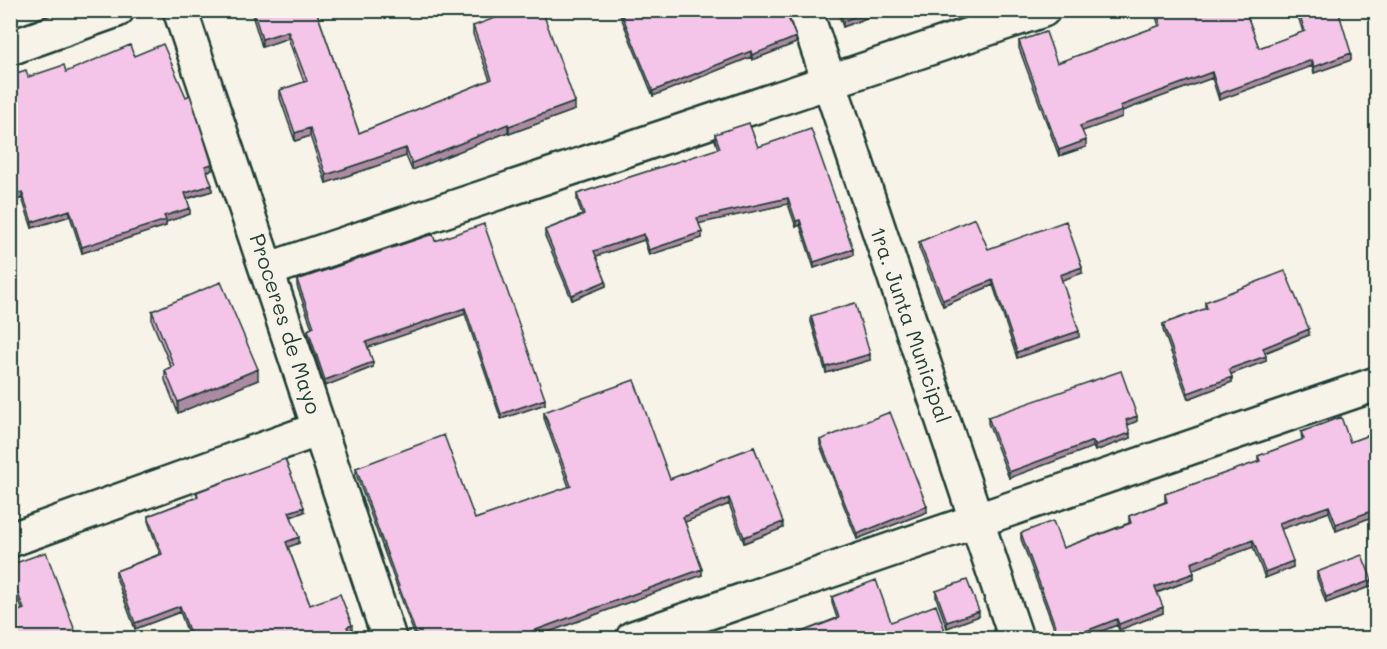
<svg xmlns="http://www.w3.org/2000/svg" width="1387" height="649" font-family="Mali,sans-serif">
<rect width="100%" height="100%" fill="#f7f3e8"/>
<filter id="ink" filterUnits="userSpaceOnUse"><feTurbulence type="fractalNoise" baseFrequency=".0167" numOctaves="2"/><feDisplacementMap in="SourceGraphic" scale="12" xChannelSelector="R" yChannelSelector="G"/><feConvolveMatrix kernelMatrix="1 2 1 2 8 2 1 2 1" color-interpolation-filters="sRGB"/></filter>
<g filter="url(#ink)">
<g fill="none" stroke-linecap="round" stroke-linejoin="round">
<g stroke="#1f3d34" stroke-width="38">
<path id="minor" d="M 180,10 L 389,638
M 805,10 L 1016,638
M 10,48 L 117,10
M 267,270 L 1043,10
M 10,540 L 319,429
M 633,638 L 1376,384"/>
</g>
<use href="#minor" stroke="#f7f3e8" stroke-width="33"/>
</g>
<path fill="#d2a9c8" stroke="#1f3d34" stroke-width="1.5" d="M 253,10 L 316,10 L 359,133 L 490,80 L 473,34 L 473,26 L 575,110 L 509,134 L 508,132 L 412,170 L 406,156 L 326,183 L 310,136 L 295,141 L 280,98 L 280,90 L 304,82 L 288,38 L 262,47 L 253,18 Z
M 618,10 L 785,10 L 796,43 L 752,60 L 751,57 L 653,96 Z
M 837,10 L 887,10 L 843,27 Z
M 1154,10 L 1245,10 L 1259,48 L 1303,32 L 1296,10 L 1338,10 L 1351,60 L 1314,73 L 1312,66 L 1219,100 L 1212,78 L 1122,111 L 1122,117 L 1082,131 L 1086,147 L 1059,156 L 1019,48 L 1019,41 L 1057,63 L 1159,26 Z
M 134,56 L 212,170 L 207,171 L 212,191 L 187,199 L 190,214 L 166,222 L 166,226 L 82,253 L 70,216 L 32,228 L 22,198 L 10,203 L 10,75 L 28,77 L 66,72 Z
M 715,134 L 758,147 L 853,255 L 814,268 L 800,225 L 796,227 L 788,204 L 699,223 L 702,238 L 649,255 L 644,240 L 596,256 L 606,286 L 572,300 L 545,236 L 545,230 L 582,215 L 577,200 L 577,194 L 718,149 L 715,140 Z
M 435,241 L 545,404 L 501,419 L 465,314 L 368,347 L 373,367 L 325,386 L 308,335 L 308,330 L 312,328 L 297,286 L 297,280 Z
M 919,242 L 988,249 L 1082,273 L 1061,280 L 1079,337 L 1017,358 L 993,285 L 943,306 L 919,248 Z
M 1205,302 L 1309,335 L 1265,353 L 1266,361 L 1231,374 L 1232,382 L 1188,399 L 1163,330 L 1163,324 L 1205,309 Z
M 152,311 L 258,380 L 178,413 L 165,380 L 165,370 L 171,367 L 152,321 Z
M 811,316 L 870,360 L 826,373 L 811,322 Z
M 544,412 L 670,479 L 754,447 L 783,528 L 744,543 L 729,504 L 685,522 L 702,575 L 530,639 L 521,639 L 520,637 L 515,639 L 416,639 L 356,474 L 356,468 L 475,519 L 569,487 L 544,418 Z
M 988,417 L 1137,421 L 1127,425 L 1130,438 L 1095,451 L 1093,447 L 1009,478 L 988,423 Z
M 1301,432 L 1350,442 L 1377,432 L 1377,515 L 1336,531 L 1329,512 L 1281,529 L 1293,567 L 1265,578 L 1253,547 L 1192,569 L 1194,579 L 1157,593 L 1163,613 L 1119,630 L 1117,625 L 1082,639 L 1058,639 L 1021,539 L 1021,533 L 1063,548 L 1129,523 L 1129,516 L 1165,502 L 1165,494 L 1258,462 L 1258,456 L 1302,440 Z
M 820,440 L 927,512 L 857,539 L 820,445 Z
M 197,492 L 304,512 L 291,517 L 299,543 L 288,547 L 310,605 L 352,631 L 349,632 L 352,639 L 190,639 L 180,612 L 135,629 L 116,577 L 116,571 L 160,554 L 148,521 L 148,516 L 197,497 Z
M 10,565 L 78,639 L 22,609 L 10,579 Z
M 1317,572 L 1372,586 L 1326,603 L 1317,578 Z
M 936,591 L 979,616 L 947,628 L 936,597 Z
M 832,597 L 891,622 L 948,639 L 791,639 L 791,636 L 837,618 L 832,603 Z"/>
<path fill="#ab8aa2" stroke="#1f3d34" stroke-width="1.5" d="M 872,10 L 887,10 L 843,27 L 843,21 Z
M 288,31 L 288,38 L 262,47 L 262,39 Z
M 796,37 L 796,43 L 752,60 L 752,55 Z
M 751,51 L 751,57 L 653,96 L 653,91 Z
M 1351,53 L 1351,60 L 1314,73 L 1314,67 Z
M 1312,60 L 1312,66 L 1219,100 L 1219,94 Z
M 1212,72 L 1212,78 L 1122,111 L 1122,117 L 1080,132 L 1080,126 L 1120,106 Z
M 575,102 L 575,110 L 509,134 L 509,126 Z
M 508,124 L 508,132 L 412,170 L 412,163 Z
M 310,128 L 310,136 L 295,141 L 295,133 Z
M 1086,140 L 1086,147 L 1059,156 L 1059,150 Z
M 406,148 L 406,156 L 326,183 L 326,175 Z
M 212,164 L 212,170 L 205,172 L 205,166 Z
M 212,185 L 212,191 L 185,199 L 185,193 Z
M 22,192 L 22,198 L 10,203 L 10,196 Z
M 788,198 L 788,204 L 697,224 L 697,218 Z
M 190,208 L 190,214 L 166,222 L 166,226 L 82,253 L 82,247 L 164,216 Z
M 70,210 L 70,216 L 32,228 L 32,222 Z
M 800,220 L 800,225 L 796,227 L 796,221 Z
M 702,232 L 702,238 L 649,255 L 649,250 Z
M 644,234 L 644,240 L 594,257 L 594,251 Z
M 853,249 L 853,255 L 814,268 L 814,262 Z
M 1082,267 L 1082,273 L 1060,281 L 1060,275 Z
M 993,280 L 993,285 L 943,306 L 943,300 Z
M 606,281 L 606,286 L 572,300 L 572,295 Z
M 465,308 L 465,314 L 366,348 L 366,342 Z
M 1309,329 L 1309,335 L 1263,353 L 1263,348 Z
M 1079,331 L 1079,337 L 1017,358 L 1017,352 Z
M 870,354 L 870,360 L 826,373 L 826,367 Z
M 1266,356 L 1266,361 L 1229,375 L 1229,369 Z
M 373,362 L 373,367 L 325,386 L 325,380 Z
M 258,369 L 258,380 L 178,413 L 178,402 Z
M 1232,377 L 1232,382 L 1188,399 L 1188,393 Z
M 545,399 L 545,404 L 501,419 L 501,414 Z
M 1137,416 L 1137,421 L 1126,426 L 1126,420 Z
M 1130,433 L 1130,438 L 1095,451 L 1095,445 Z
M 1093,441 L 1093,447 L 1009,478 L 1009,472 Z
M 729,498 L 729,504 L 683,523 L 683,517 Z
M 927,506 L 927,512 L 857,539 L 857,534 Z
M 1329,506 L 1329,512 L 1279,530 L 1279,523 Z
M 304,507 L 304,512 L 289,517 L 289,512 Z
M 1377,509 L 1377,515 L 1336,531 L 1336,524 Z
M 783,522 L 783,528 L 744,543 L 744,537 Z
M 299,537 L 299,543 L 286,548 L 286,542 Z
M 1253,540 L 1253,547 L 1191,570 L 1191,563 Z
M 1293,561 L 1293,567 L 1265,578 L 1265,572 Z
M 702,569 L 702,575 L 530,639 L 522,639 L 522,635 Z
M 1194,573 L 1194,579 L 1155,593 L 1155,587 Z
M 1372,580 L 1372,586 L 1326,603 L 1326,597 Z
M 180,606 L 180,612 L 135,629 L 135,623 Z
M 1163,607 L 1163,613 L 1119,630 L 1119,624 Z
M 979,611 L 979,616 L 947,628 L 947,622 Z
M 1117,619 L 1117,625 L 1082,639 L 1065,639 Z
M 352,625 L 352,631 L 347,632 L 347,627 Z
M 520,631 L 520,637 L 515,639 L 498,639 Z"/>
<path fill="#f4c5e8" stroke="#1f3d34" stroke-width="1.5" d="M 253,10 L 316,10 L 359,133 L 492,79 L 473,26 L 517,10 L 542,10 L 575,102 L 509,126 L 508,124 L 412,163 L 406,148 L 326,175 L 310,128 L 295,133 L 280,90 L 307,81 L 288,31 L 262,39 Z
M 620,10 L 785,10 L 796,37 L 752,55 L 751,51 L 653,91 Z
M 839,10 L 872,10 L 843,21 Z
M 1156,10 L 1245,10 L 1259,48 L 1305,31 L 1298,10 L 1338,10 L 1351,53 L 1314,67 L 1312,60 L 1219,94 L 1212,72 L 1120,106 L 1122,111 L 1080,126 L 1086,140 L 1059,150 L 1019,41 L 1046,32 L 1057,63 L 1161,25 Z
M 163,44 L 186,97 L 190,95 L 212,164 L 205,166 L 212,185 L 185,193 L 190,208 L 164,216 L 166,220 L 82,247 L 70,210 L 32,222 L 22,192 L 10,196 L 10,75 L 26,70 L 28,77 L 64,65 L 66,72 L 130,45 L 134,56 Z
M 749,123 L 758,147 L 811,129 L 853,249 L 814,262 L 800,220 L 796,221 L 788,198 L 697,218 L 702,232 L 649,250 L 644,234 L 594,251 L 606,281 L 572,295 L 545,230 L 584,215 L 577,194 L 720,148 L 715,134 Z
M 975,218 L 988,249 L 1066,221 L 1082,267 L 1060,275 L 1079,331 L 1017,352 L 993,280 L 943,300 L 919,242 Z
M 484,224 L 545,399 L 501,414 L 465,308 L 366,342 L 373,362 L 325,380 L 308,330 L 314,327 L 297,280 L 433,234 L 435,241 Z
M 1285,271 L 1309,329 L 1263,348 L 1266,356 L 1229,369 L 1232,377 L 1188,393 L 1163,324 L 1207,308 L 1205,302 Z
M 221,282 L 258,369 L 178,402 L 165,370 L 174,366 L 152,311 Z
M 855,303 L 870,354 L 826,367 L 811,316 Z
M 1121,371 L 1137,416 L 1126,420 L 1130,433 L 1095,445 L 1093,441 L 1009,472 L 988,417 Z
M 634,380 L 670,479 L 754,447 L 783,522 L 744,537 L 729,498 L 683,517 L 702,569 L 522,635 L 520,631 L 498,639 L 418,639 L 356,468 L 444,435 L 475,519 L 571,486 L 544,412 Z
M 890,412 L 927,506 L 857,534 L 820,440 Z
M 1341,417 L 1350,442 L 1377,432 L 1377,509 L 1336,524 L 1329,506 L 1279,523 L 1293,561 L 1265,572 L 1253,540 L 1191,563 L 1194,573 L 1155,587 L 1163,607 L 1119,624 L 1117,619 L 1065,639 L 1060,639 L 1021,533 L 1053,521 L 1063,548 L 1131,523 L 1129,516 L 1167,502 L 1165,494 L 1260,461 L 1258,456 L 1304,439 L 1301,432 Z
M 285,459 L 304,507 L 289,512 L 299,537 L 286,542 L 310,605 L 340,594 L 352,625 L 347,627 L 352,639 L 192,639 L 180,606 L 135,623 L 116,571 L 162,554 L 148,516 L 198,497 L 197,492 Z
M 46,552 L 78,639 L 10,639 L 10,614 L 24,609 L 10,573 L 10,565 Z
M 1362,555 L 1372,580 L 1326,597 L 1317,572 Z
M 876,580 L 891,622 L 936,605 L 948,639 L 792,639 L 791,636 L 839,618 L 832,597 Z
M 967,580 L 979,611 L 947,622 L 936,591 Z"/>
</g>
<g text-anchor="middle" stroke-width="4.5" stroke-linejoin="round" paint-order="stroke">
<g font-size="21" fill="#1f3d34" stroke="#f7f3e8">
<text transform="translate(285 324) rotate(72)" y="7">Proceres de Mayo</text>
<text transform="translate(910 325) rotate(71)" y="7">1ra. Junta Municipal</text>
</g>
</g>
<rect width="1387" height="649" fill="none" stroke="#f7f3e8" stroke-width="36"/>
<rect x="18" y="18" width="1351" height="613" fill="none" stroke="#1f3d34" stroke-width="2" filter="url(#ink)"/>
</svg>
